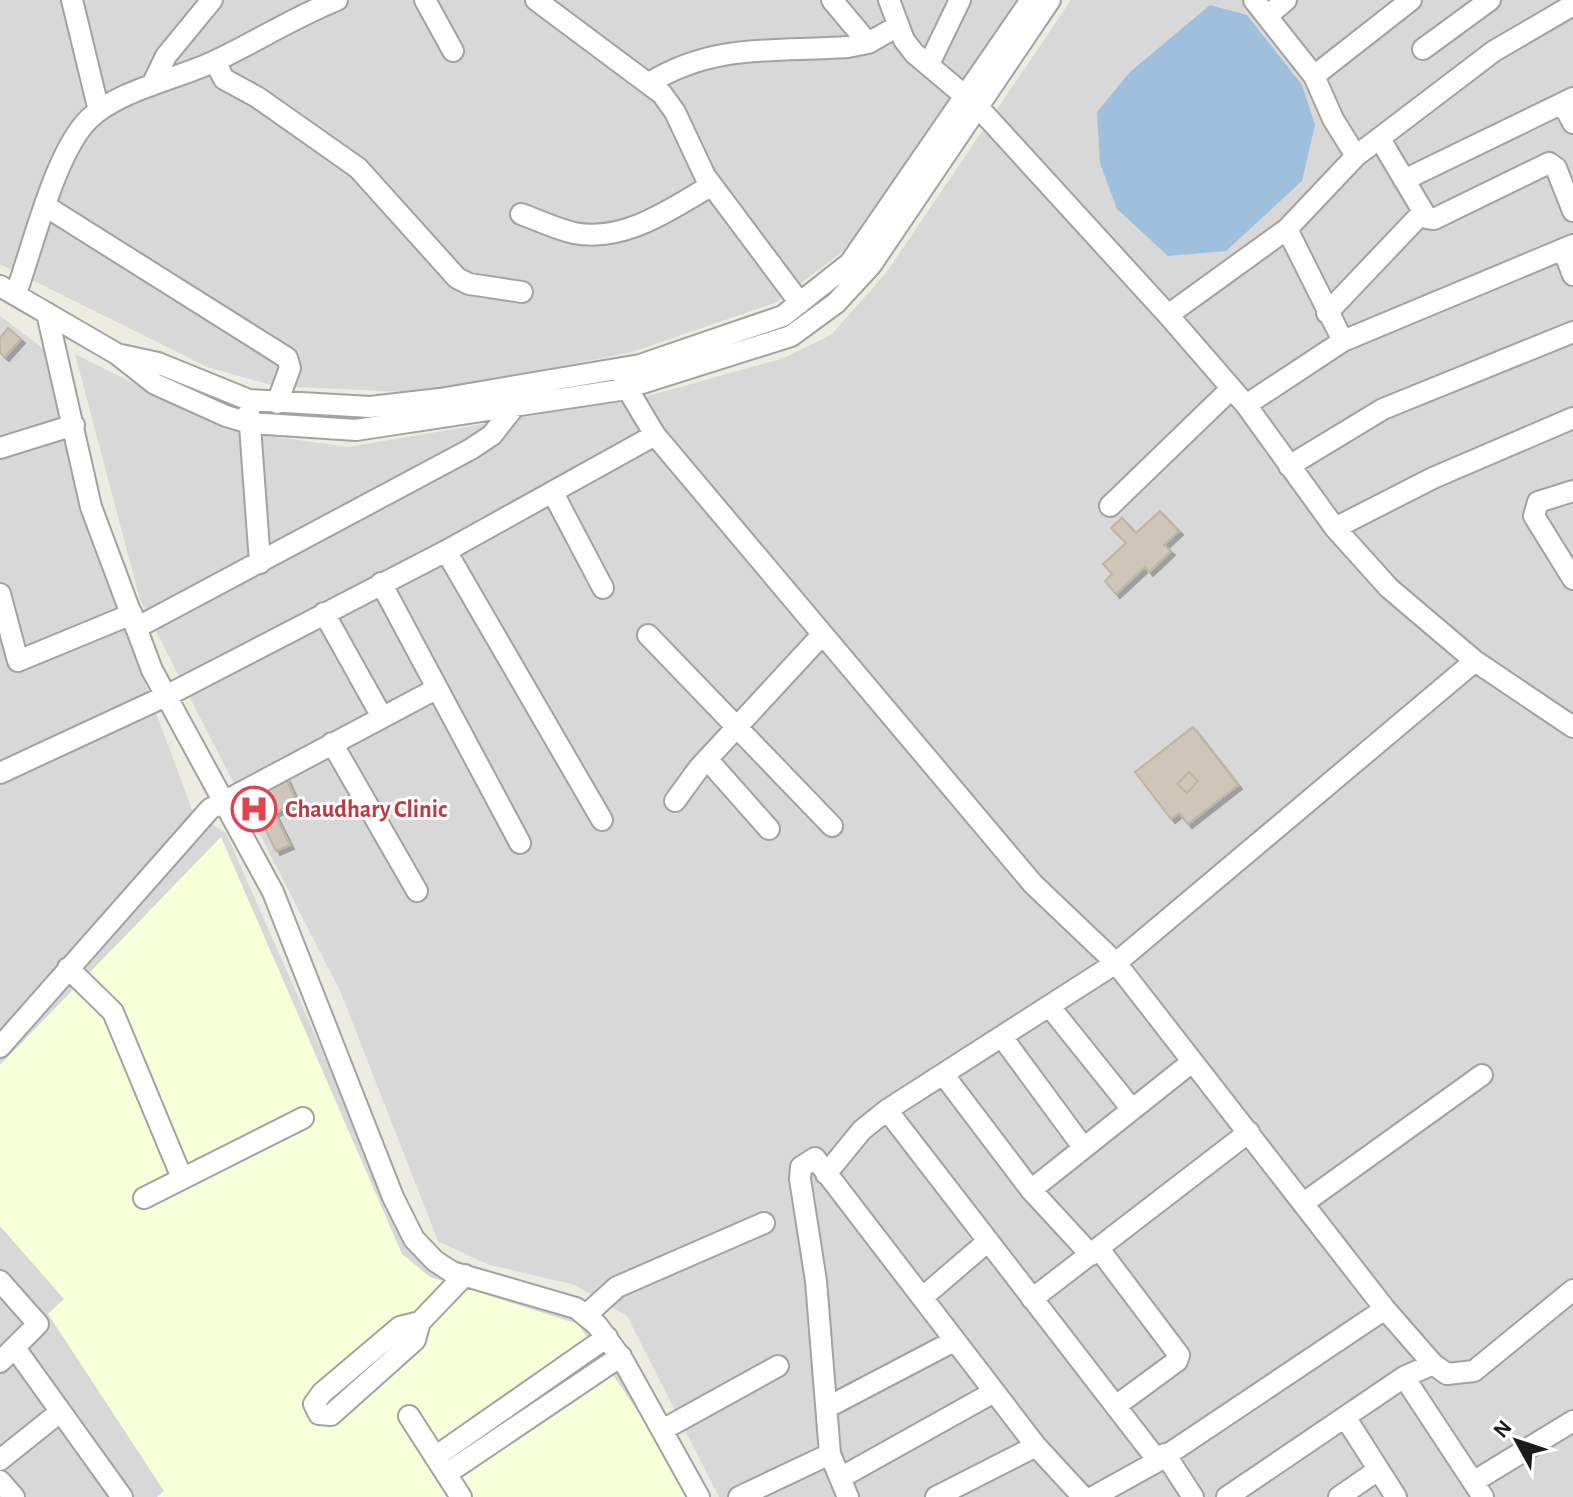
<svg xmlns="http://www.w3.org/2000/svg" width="1573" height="1497" font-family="'Alegreya Sans',sans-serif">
<defs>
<filter id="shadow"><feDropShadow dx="4" dy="4" stdDeviation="0" flood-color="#0004"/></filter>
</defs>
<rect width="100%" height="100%" fill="#edece0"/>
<path fill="#d9d8d8" d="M 0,0 L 1020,0 L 850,246 L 775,303 L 632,352 L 427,393 L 275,386 L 207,367 L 0,264 Z
M 1071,0 L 1573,0 L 1573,1497 L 719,1497 L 627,1316 L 575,1285 L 487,1264 L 438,1241 L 341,993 L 140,600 L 75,354 L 227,430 L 348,447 L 648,396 L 784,358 L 831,335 L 886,273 Z
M 0,316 L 44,349 L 96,551 L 193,812 L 226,833 L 412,1255 L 441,1274 L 584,1319 L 660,1433 L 692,1497 L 0,1497 Z"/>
<path fill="#f6ffd7" d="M 221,837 L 402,1254 L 430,1277 L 578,1324 L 652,1432 L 686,1497 L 157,1497 L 164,1491 L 48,1314 L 64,1299 L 0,1226 L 0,1065 Z"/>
<path fill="#9ec0dd" d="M 1210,5 L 1247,15 L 1302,85 L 1315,125 L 1302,181 L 1226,251 L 1168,256 L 1117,209 L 1100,163 L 1097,112 L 1130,72 Z"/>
<path fill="#cdc6b9" stroke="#bfb5a2" stroke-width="2" fill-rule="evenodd" filter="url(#shadow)" d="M 8,328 L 21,339 L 5,357 L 0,353 L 0,338 Z
M 1160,511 L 1179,531 L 1164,545 L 1171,551 L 1149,572 L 1145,567 L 1116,594 L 1105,581 L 1112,574 L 1103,564 L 1126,543 L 1111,528 L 1122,518 L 1136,533 Z
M 1193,727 L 1238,785 L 1188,824 L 1179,813 L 1171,819 L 1135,772 ZM 1189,772 L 1198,781 L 1187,793 L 1177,784 Z
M 1189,772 L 1198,781 L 1187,793 L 1177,784 Z
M 286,778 L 297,802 L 274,813 L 290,845 L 276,851 L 249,796 Z"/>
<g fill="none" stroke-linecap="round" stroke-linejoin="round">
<g stroke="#a2a2a2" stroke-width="24">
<path id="minor" d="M 72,0 L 99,111
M 425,0 L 453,51
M 536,0 L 662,94 L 675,112 L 705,176 L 800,303
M 832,0 L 868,43
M 889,0 L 904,40 L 914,53 L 978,107 L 1168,315 L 1246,405 L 1335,528 L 1389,588 L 1475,661 L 1573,727
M 1254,0 L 1314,76 L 1333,119 L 1356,156
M 1267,16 L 1286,0
M 1423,49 L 1490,0
M 215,62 L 224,79 L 257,97 L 358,168 L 457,278 L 469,284 L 522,292
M 929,64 L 960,0
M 1314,76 L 1411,0
M 651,82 C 715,43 775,52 848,47 L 868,43 L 898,26
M 152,85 L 166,56 L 212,0
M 1563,104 L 1573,123
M 1380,139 L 1427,218 L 1434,219 L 1549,163 L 1556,168 L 1573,211
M 1404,180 L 1573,98
M 47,207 L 287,358 L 290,368 L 277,403
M 521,214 C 538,220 556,229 574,233 C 624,243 671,209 712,185
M 1287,229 L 1343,341
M 1563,249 L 1573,275
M 0,286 L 117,354 L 155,384 L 226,416 L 249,423 L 356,430 L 620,390 L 791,336 L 836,303 L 871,265 L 1050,0
M 16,293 C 33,247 55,152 89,119 C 120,89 179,79 217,60 C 257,41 295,17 337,0
M 47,313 L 91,507 L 152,670 L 273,892 L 393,1197 L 414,1239 L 435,1261 L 452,1272 L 576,1308 L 597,1325 L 624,1362 L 699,1497
M 1327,313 L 1422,213
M 1168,315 L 1287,229 L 1356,156 L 1494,51 L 1573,5
M 121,355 L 158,363 L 249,400 L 370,407 L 440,399 L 640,365 L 783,316 L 850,263 L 1031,0
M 622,368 L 627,388 L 655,435 L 1033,884 L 1116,963 L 1385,1309 L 1433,1364 L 1447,1374 L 1474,1371 L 1573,1290
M 1246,405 L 1343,341 L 1573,245
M 249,412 L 260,563
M 0,448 L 74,425
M 1289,466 L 1383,409 L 1573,332
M 1573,491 L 1538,502 L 1534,516 L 1573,579
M 553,493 L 603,588
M 1110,506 L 1231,389
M 1335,528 L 1433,478 L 1573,418
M 446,551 L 602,820
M 381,583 L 520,843
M 0,594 L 18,661 L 132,614
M 324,613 L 382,717
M 136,628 L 471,449 L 492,435 L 514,407
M 648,635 L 832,826
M 332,743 L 417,891
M 707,759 L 769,829
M 0,773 L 168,695 L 446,551 L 655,435
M 675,801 L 699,768 L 821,636
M 68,968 L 113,1012 L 182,1178
M 1050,1007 L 1131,1108
M 1002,1037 L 1083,1147
M 0,1047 L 210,809 L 436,689
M 943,1074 L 1031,1190 L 1091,1255
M 887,1110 L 1158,1461
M 826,1174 L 862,1130 L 887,1110 L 1116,963 L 1475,661
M 1031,1190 L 1192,1062
M 144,1198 L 303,1118
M 1305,1202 L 1482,1075
M 1099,1249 L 1179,1355 L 1177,1361 L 1117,1405
M 0,1281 L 38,1324 L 0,1362
M 923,1297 L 987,1242
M 1032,1299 L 1249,1132
M 586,1315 L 617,1287 L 764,1223
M 420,1322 L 415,1340 L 331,1415 L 319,1414 L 314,1404 L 322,1393 L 400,1327 Z
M 420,1322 L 465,1275
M 15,1348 L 122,1497
M 1404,1377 L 1483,1497
M 828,1407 L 954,1341
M 409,1416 L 461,1497
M 1345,1417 L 1396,1497
M 664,1429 L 778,1366
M 1165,1454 L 1193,1497
M 435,1457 L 607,1337
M 0,1460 L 60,1412
M 446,1474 L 621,1356
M 840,1478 L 994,1392
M 0,1481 L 14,1497
M 1473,1482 L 1573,1421
M 739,1497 L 830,1454
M 848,1497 L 830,1454 L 816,1281 L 800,1179 L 801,1167 L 815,1158 L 1036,1446 L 1083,1497
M 936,1497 L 1036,1446
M 1093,1497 L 1158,1461 L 1385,1309
M 1227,1497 L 1404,1377 L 1433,1364
M 1339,1497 L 1378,1470"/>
</g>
<use href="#minor" stroke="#fff" stroke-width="20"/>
</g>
<defs>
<g id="hospital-ring" transform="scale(2.3)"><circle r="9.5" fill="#fff" stroke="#e0444e" stroke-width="1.5"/><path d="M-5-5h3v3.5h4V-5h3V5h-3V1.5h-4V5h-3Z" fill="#e0444e"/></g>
</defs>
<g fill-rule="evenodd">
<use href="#hospital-ring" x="254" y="809"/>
</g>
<g text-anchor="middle" stroke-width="6" stroke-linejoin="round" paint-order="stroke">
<g font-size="24" font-weight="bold" fill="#be3a42" stroke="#fff" text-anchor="start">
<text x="285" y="817">Chaudhary Clinic</text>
</g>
</g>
<g transform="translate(1517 1441) rotate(310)" stroke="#ffffff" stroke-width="6" paint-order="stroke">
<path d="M0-6L14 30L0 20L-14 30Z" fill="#1b1b1b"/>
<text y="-12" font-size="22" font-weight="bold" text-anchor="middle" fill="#1b1b1b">N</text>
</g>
</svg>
